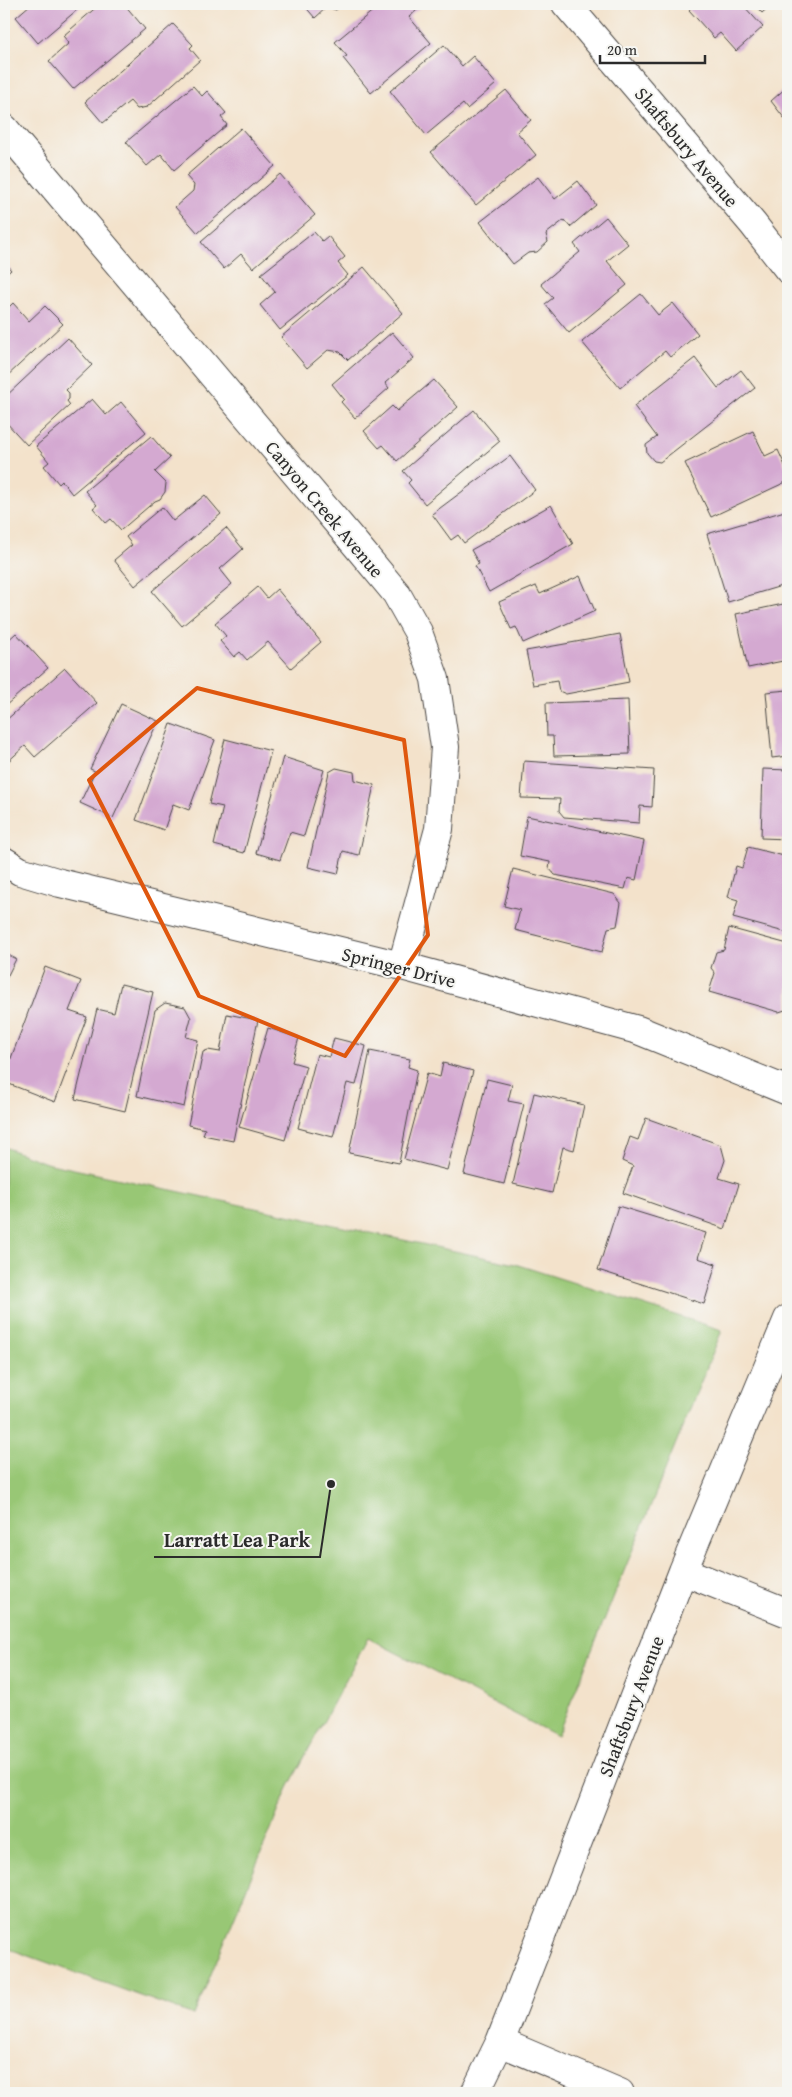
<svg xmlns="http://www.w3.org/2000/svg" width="792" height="2097" font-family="'Gentium Book Plus',serif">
<rect width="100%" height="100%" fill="#f6f6f2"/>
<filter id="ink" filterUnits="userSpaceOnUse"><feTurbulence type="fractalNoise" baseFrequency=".02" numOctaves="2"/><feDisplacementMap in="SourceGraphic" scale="10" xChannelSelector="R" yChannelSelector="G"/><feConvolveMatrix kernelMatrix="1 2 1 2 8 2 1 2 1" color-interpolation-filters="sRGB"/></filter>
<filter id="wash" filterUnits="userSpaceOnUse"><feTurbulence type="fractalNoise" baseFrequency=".0096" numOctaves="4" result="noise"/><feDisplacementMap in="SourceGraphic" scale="20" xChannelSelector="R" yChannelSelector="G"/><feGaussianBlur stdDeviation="1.12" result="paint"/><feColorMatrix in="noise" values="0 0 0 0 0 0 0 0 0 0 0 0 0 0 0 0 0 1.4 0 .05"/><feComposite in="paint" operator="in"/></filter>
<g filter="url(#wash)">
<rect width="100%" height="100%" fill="#f3e2cb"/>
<path fill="#98c775" stroke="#627950" d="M 4,1147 L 46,1163 L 515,1264 L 722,1330 L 557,1736 L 368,1638 L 288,1788 L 194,2015 L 4,1947 Z"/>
<g id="blocks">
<path fill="#d4a9d1" d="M 31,4 L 84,4 L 38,43 L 16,17 Z
M 100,4 L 124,4 L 145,29 L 73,89 L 49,61 L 69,43 L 63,36 Z
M 303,4 L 343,4 L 336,10 L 327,7 L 315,18 Z
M 381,4 L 424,4 L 409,17 L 431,43 L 371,93 L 343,58 L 347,56 L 335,42 Z
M 694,4 L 742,4 L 763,27 L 736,51 L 720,33 L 714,38 L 689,10 Z
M 754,4 L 772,4 L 762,13 Z
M 173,24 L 193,45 L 190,48 L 200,60 L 147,107 L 137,109 L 130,101 L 103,123 L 85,102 Z
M 444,45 L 462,66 L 473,56 L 496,84 L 467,109 L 463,104 L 426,135 L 390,91 Z
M 193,86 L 202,96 L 207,91 L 226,113 L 221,117 L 227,125 L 174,170 L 161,154 L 147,166 L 126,142 Z
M 788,86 L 788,123 L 771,101 Z
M 506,90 L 531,120 L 517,132 L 536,155 L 476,205 L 431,152 Z
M 241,128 L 275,166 L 198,233 L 175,207 L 193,191 L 194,185 L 186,176 Z
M 280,174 L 315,215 L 253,268 L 241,254 L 224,269 L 201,242 Z
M 538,177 L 555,199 L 578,181 L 596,205 L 570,227 L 564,220 L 546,234 L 548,242 L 537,252 L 528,253 L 513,264 L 480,222 Z
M 606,217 L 628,244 L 607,261 L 627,285 L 569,333 L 545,304 L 553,298 L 541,284 L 580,252 L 574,244 Z
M 314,232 L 322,241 L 328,236 L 345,257 L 338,263 L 348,275 L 280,330 L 260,305 L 275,292 L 261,274 Z
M 4,262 L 11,270 L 4,276 Z
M 364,267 L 403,313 L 348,360 L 340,352 L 328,350 L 307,368 L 281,337 Z
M 641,294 L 658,315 L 673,303 L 698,334 L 670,357 L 665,351 L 620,388 L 582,342 Z
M 13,303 L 29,321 L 45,306 L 63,324 L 4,379 L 4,312 Z
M 392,332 L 414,358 L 385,383 L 389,388 L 355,418 L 341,402 L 344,399 L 332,384 Z
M 68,338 L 92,365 L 66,390 L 69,393 L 69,399 L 67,401 L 70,405 L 27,445 L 4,420 L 4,398 Z
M 695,358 L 718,388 L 741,370 L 755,388 L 660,462 L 654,461 L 647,453 L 646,445 L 657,437 L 634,406 Z
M 434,380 L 458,407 L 397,461 L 383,445 L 379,448 L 364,431 L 392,406 L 397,411 Z
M 92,399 L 106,415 L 121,402 L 146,432 L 72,494 L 62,481 L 59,484 L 44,466 L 49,462 L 36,446 Z
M 474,410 L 500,441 L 425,504 L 408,483 L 411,480 L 403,471 Z
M 753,431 L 765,456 L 778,450 L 788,472 L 788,481 L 711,517 L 685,463 Z
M 151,436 L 170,458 L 155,472 L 166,483 L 165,492 L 160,499 L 155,501 L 121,530 L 111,519 L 106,523 L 93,508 L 97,505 L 85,491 Z
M 510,456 L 535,490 L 464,543 L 458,535 L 451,540 L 432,514 Z
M 205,495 L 221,514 L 135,586 L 114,560 L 132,545 L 126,537 L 162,507 L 173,521 Z
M 551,505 L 573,544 L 489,592 L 475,566 L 479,564 L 471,550 Z
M 788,510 L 788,584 L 728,602 L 707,534 Z
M 226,528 L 243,549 L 220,569 L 232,584 L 182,626 L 152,591 Z
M 580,576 L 595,611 L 523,643 L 516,627 L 511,629 L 499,602 L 536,586 L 540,594 Z
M 258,587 L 267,598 L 277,589 L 321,642 L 291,668 L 268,642 L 247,660 L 240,652 L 234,657 L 220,641 L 226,636 L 215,623 Z
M 788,603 L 788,660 L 748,668 L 736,614 Z
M 16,633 L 48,668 L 4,707 L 4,644 Z
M 620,634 L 629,682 L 566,694 L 559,691 L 557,681 L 533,685 L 526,651 Z
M 65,668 L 97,703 L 35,757 L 25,746 L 4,765 L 4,722 Z
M 788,690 L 788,756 L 772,758 L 766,692 Z
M 628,700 L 630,754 L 554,756 L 553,736 L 547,736 L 546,703 Z
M 121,704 L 158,721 L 113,818 L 80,803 L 95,771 L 90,769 Z
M 171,724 L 215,740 L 189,810 L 173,804 L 164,830 L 136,820 Z
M 225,739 L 271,751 L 244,853 L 214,845 L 223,807 L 209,804 Z
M 283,757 L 324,770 L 304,836 L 290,832 L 280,860 L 256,853 Z
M 524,761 L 654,770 L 652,807 L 640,806 L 639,823 L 564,817 L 559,811 L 560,799 L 521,798 Z
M 336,768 L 354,772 L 355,780 L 374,785 L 359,855 L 343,851 L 338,874 L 308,867 L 329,772 Z
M 763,769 L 788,770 L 788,839 L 761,838 Z
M 527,816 L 644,841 L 636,880 L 628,878 L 625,889 L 555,875 L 549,868 L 550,862 L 520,856 Z
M 748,847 L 788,857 L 788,933 L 733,918 L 738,900 L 728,897 L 736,866 L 742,868 Z
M 513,869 L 614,894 L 621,903 L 617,926 L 608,928 L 602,952 L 515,930 L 520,910 L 504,906 Z
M 729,928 L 788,944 L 788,1009 L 779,1012 L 709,992 L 715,973 L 711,968 L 716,952 L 724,950 Z
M 4,953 L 16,959 L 4,983 Z
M 45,967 L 81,981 L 69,1011 L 87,1017 L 55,1102 L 4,1082 L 4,1077 Z
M 121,984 L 153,992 L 125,1111 L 75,1099 L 97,1009 L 114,1013 Z
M 165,1003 L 185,1007 L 191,1018 L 186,1037 L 198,1040 L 184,1107 L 137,1096 L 155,1010 Z
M 227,1014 L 258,1020 L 233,1141 L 203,1135 L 205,1129 L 188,1125 L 203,1052 L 208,1050 L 220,1052 Z
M 268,1028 L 299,1038 L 292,1062 L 306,1066 L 285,1140 L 239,1127 Z
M 334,1038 L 366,1046 L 356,1085 L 347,1083 L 333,1137 L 298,1128 L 317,1054 L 329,1057 Z
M 370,1051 L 410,1059 L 408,1067 L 417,1070 L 399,1163 L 349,1153 Z
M 443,1063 L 473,1071 L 447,1170 L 404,1159 L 427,1073 L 440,1077 Z
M 487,1079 L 512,1085 L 508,1101 L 524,1104 L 504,1184 L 464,1174 Z
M 534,1093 L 584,1105 L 574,1150 L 563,1147 L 552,1193 L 513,1184 Z
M 646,1118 L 721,1145 L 725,1160 L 719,1178 L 739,1184 L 725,1229 L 623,1193 L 633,1166 L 622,1161 L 630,1137 L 638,1140 Z
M 618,1206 L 706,1233 L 698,1258 L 716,1264 L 704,1304 L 598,1270 Z"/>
</g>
</g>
<g filter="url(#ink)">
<use href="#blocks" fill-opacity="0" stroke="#494643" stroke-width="1"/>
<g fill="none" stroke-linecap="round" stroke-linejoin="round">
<g stroke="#494643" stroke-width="30">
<path id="minor" d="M 566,4 L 753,224 L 788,269
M 4,128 L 357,546 L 396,593 L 418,632 L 435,679 L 445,747 L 439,829 L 402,966
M 4,861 L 20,871 L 60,883 L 402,966 L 638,1030 L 788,1091
M 683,1571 L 788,1613
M 500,2042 L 620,2093
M 475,2093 L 500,2042 L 683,1571 L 788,1319"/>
</g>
<use href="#minor" stroke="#fff" stroke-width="28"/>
</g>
</g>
<path fill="none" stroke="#df570e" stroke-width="4" stroke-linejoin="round" d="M 197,688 L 404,740 L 428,935 L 345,1056 L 199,996 L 89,780 Z"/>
<g text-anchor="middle" stroke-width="4" stroke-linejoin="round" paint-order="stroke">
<g font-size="19" fill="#2b2b2b" stroke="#f6f6f2">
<text transform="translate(687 147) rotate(50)" y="7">Shaftsbury Avenue</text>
<text transform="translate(325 509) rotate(50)" y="7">Canyon Creek Avenue</text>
<text transform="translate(399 967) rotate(14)" y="7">Springer Drive</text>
<text transform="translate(631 1706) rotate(-69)" y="7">Shaftsbury Avenue</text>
</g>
</g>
<path fill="none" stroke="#2b2b2b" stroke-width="2" d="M331 1484L320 1557H154"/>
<circle fill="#2b2b2b" stroke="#f6f6f2" stroke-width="2" cx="331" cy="1484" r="5"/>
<g font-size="20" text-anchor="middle" font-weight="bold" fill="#2b2b2b" stroke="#f6f6f2" stroke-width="4" stroke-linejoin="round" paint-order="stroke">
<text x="237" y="1547">Larratt Lea Park</text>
</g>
<rect width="792" height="2097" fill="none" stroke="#f6f6f2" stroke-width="20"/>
<path d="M600 55v8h105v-8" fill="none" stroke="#2b2b2b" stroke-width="2.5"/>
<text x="607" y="55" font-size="15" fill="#2b2b2b" stroke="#f6f6f2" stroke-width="4" paint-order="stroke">20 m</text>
</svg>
